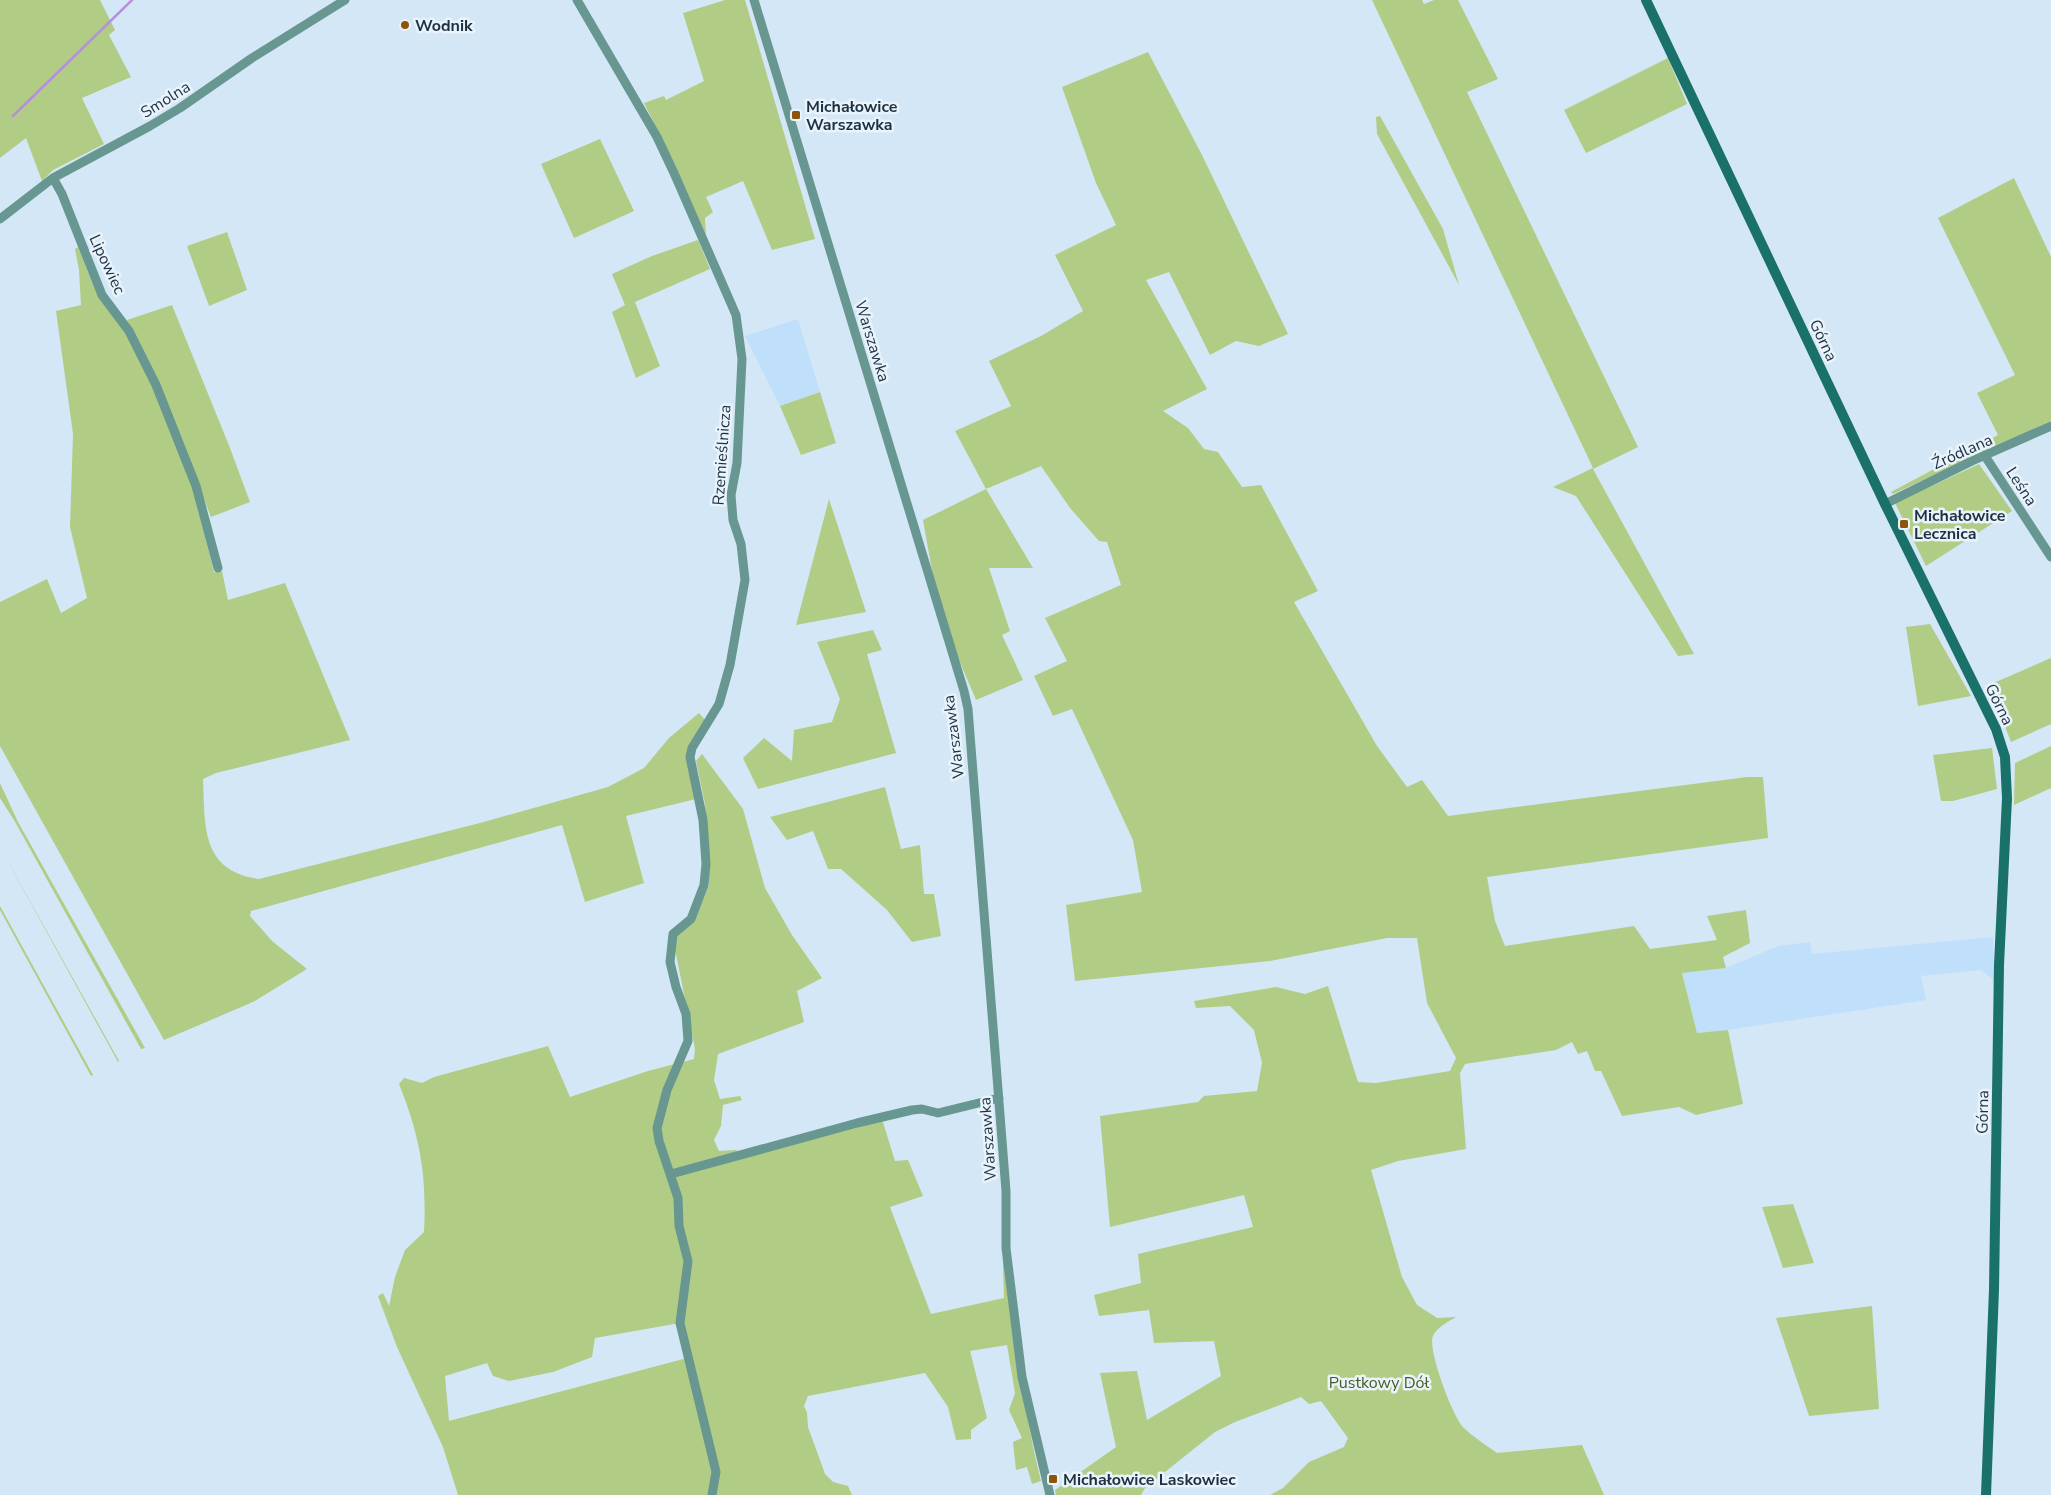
<svg xmlns="http://www.w3.org/2000/svg" width="2051" height="1495" font-family="'Nunito Sans',sans-serif">
<rect width="100%" height="100%" fill="#d4e7f7"/>
<path fill="#c0dffb" d="M 798,319 L 820,392 L 780,406 L 745,336 Z
M 1993,937 L 1995,990 L 1991,978 L 1981,970 L 1921,976 L 1926,1000 L 1728,1030 L 1697,1033 L 1682,973 L 1726,968 L 1778,946 L 1810,942 L 1812,954 Z"/>
<path fill="#b1cc85" fill-rule="evenodd" d="M 0,0 L 100,0 L 115,30 L 109,35 L 131,77 L 82,98 L 104,144 L 53,170 L 42,181 L 26,138 L 0,158 Z
M 725,0 L 745,0 L 815,239 L 772,250 L 743,181 L 706,197 L 713,212 L 705,218 L 706,236 L 676,167 L 644,103 L 664,96 L 666,100 L 704,81 L 683,13 Z
M 1372,0 L 1422,0 L 1424,4 L 1434,0 L 1458,0 L 1498,79 L 1467,92 L 1638,447 L 1593,469 L 1694,654 L 1678,656 L 1576,496 L 1553,487 L 1593,468 Z
M 1148,52 L 1202,155 L 1288,334 L 1259,346 L 1236,341 L 1210,355 L 1169,272 L 1146,280 L 1207,389 L 1163,411 L 1188,428 L 1204,449 L 1218,452 L 1242,487 L 1261,485 L 1318,591 L 1294,602 L 1377,746 L 1407,787 L 1422,780 L 1448,816 L 1747,777 L 1763,777 L 1768,838 L 1487,877 L 1495,921 L 1505,946 L 1634,926 L 1650,949 L 1717,940 L 1707,916 L 1746,910 L 1750,943 L 1723,957 L 1726,968 L 1682,973 L 1697,1033 L 1728,1030 L 1743,1104 L 1696,1115 L 1679,1107 L 1622,1116 L 1601,1071 L 1595,1071 L 1587,1051 L 1578,1054 L 1572,1042 L 1556,1050 L 1465,1064 L 1460,1073 L 1466,1149 L 1398,1161 L 1371,1170 L 1402,1277 L 1417,1305 L 1437,1318 L 1456,1317 C 1448,1322 1437,1327 1433,1336 C 1427,1349 1453,1417 1463,1427 C 1473,1437 1486,1445 1497,1453 L 1582,1445 L 1604,1495 L 1270,1495 L 1283,1488 L 1309,1462 L 1344,1447 L 1348,1438 L 1321,1401 L 1309,1404 L 1301,1397 L 1235,1422 L 1215,1432 L 1145,1488 L 1141,1495 L 1056,1495 L 1055,1490 L 1116,1447 L 1100,1373 L 1137,1371 L 1147,1420 L 1221,1376 L 1214,1341 L 1154,1343 L 1149,1310 L 1099,1316 L 1094,1295 L 1141,1283 L 1138,1254 L 1253,1227 L 1244,1195 L 1110,1227 L 1100,1116 L 1198,1102 L 1204,1096 L 1257,1091 L 1262,1063 L 1254,1030 L 1230,1006 L 1196,1008 L 1194,1001 L 1276,987 L 1305,994 L 1328,986 L 1358,1082 L 1376,1083 L 1450,1071 L 1456,1058 L 1427,1003 L 1417,938 L 1387,938 L 1270,961 L 1075,981 L 1066,905 L 1142,892 L 1133,840 L 1072,709 L 1053,716 L 1034,676 L 1067,661 L 1045,618 L 1121,585 L 1107,542 L 1099,541 L 1070,508 L 1041,466 L 986,489 L 1033,568 L 989,568 L 1010,631 L 1002,635 L 1023,680 L 976,700 L 957,655 L 933,576 L 923,520 L 986,489 L 955,431 L 1011,406 L 989,361 L 1041,336 L 1083,311 L 1055,255 L 1116,225 L 1096,183 L 1062,87 Z
M 1668,58 L 1687,104 L 1586,153 L 1564,110 Z
M 1380,116 L 1443,229 L 1459,285 L 1377,134 L 1376,117 Z
M 600,139 L 634,211 L 574,238 L 541,164 Z
M 2014,178 L 2051,257 L 2051,421 L 1893,494 L 1891,492 L 1998,435 L 1977,393 L 2015,375 L 1938,218 Z
M 227,232 L 247,290 L 209,306 L 187,246 Z
M 698,240 L 710,269 L 635,302 L 660,366 L 636,378 L 612,312 L 625,305 L 612,274 L 652,256 Z
M 78,247 L 94,287 L 124,328 L 149,375 L 192,486 L 214,572 L 222,571 L 228,600 L 285,583 L 350,740 L 216,773 L 203,779 C 205,826 201,871 259,879 L 480,823 L 608,787 L 644,768 L 669,738 L 699,713 L 706,721 L 690,747 L 696,799 L 626,816 L 644,883 L 585,902 L 562,825 L 251,911 L 250,916 L 272,941 L 307,969 L 253,1002 L 164,1040 L 0,746 L 0,602 L 47,579 L 61,613 L 87,598 L 70,527 L 73,434 L 56,311 L 81,305 L 79,270 L 75,249 Z
M 172,305 L 230,448 L 250,502 L 211,517 L 157,379 L 127,320 Z
M 820,392 L 836,443 L 801,455 L 780,406 Z
M 1979,464 L 2012,511 L 1926,566 L 1895,503 Z
M 829,499 L 866,612 L 796,625 Z
M 1930,624 L 1971,696 L 1918,706 L 1906,627 Z
M 873,630 L 882,650 L 867,654 L 896,753 L 758,789 L 743,758 L 764,738 L 792,761 L 794,730 L 832,722 L 840,699 L 817,642 Z
M 2051,658 L 2051,724 L 2011,742 L 1989,685 Z
M 2051,746 L 2051,788 L 2014,805 L 2015,763 Z
M 1992,748 L 1997,789 L 1953,801 L 1941,801 L 1933,755 Z
M 702,754 L 743,809 L 765,888 L 792,935 L 822,978 L 797,991 L 804,1022 L 718,1054 L 714,1080 L 720,1099 L 740,1096 L 742,1100 L 723,1105 L 721,1126 L 714,1140 L 719,1151 L 736,1150 L 742,1156 L 882,1119 L 895,1161 L 908,1160 L 923,1196 L 890,1207 L 931,1314 L 1004,1298 L 1002,1233 C 1012,1317 1021,1400 1041,1481 L 1032,1484 L 1027,1467 L 1016,1470 L 1013,1442 L 1022,1438 L 1009,1410 L 1015,1393 L 1007,1345 L 970,1351 L 987,1418 L 971,1430 L 971,1439 L 956,1440 L 948,1407 L 925,1373 L 808,1396 L 804,1406 L 807,1413 L 808,1427 L 825,1474 L 833,1482 L 848,1486 L 852,1495 L 458,1495 L 443,1447 L 397,1347 L 378,1296 L 383,1293 L 389,1306 L 395,1277 L 405,1250 L 424,1232 C 427,1176 420,1136 399,1084 L 404,1078 L 422,1083 L 434,1077 L 548,1046 L 570,1097 L 648,1071 L 694,1059 L 695,1049 L 673,939 L 694,922 L 709,885 L 705,804 L 696,761 ZM 680,1323 L 687,1358 L 449,1421 L 445,1376 L 487,1363 L 493,1376 L 509,1381 L 553,1372 L 592,1357 L 595,1338 Z
M 0,783 L 18,822 L 145,1048 L 141,1049 L 14,820 L 0,798 Z
M 885,787 L 901,849 L 920,845 L 924,894 L 934,894 L 941,936 L 912,942 L 887,910 L 841,869 L 828,869 L 813,831 L 787,840 L 770,817 Z
M 0,847 L 119,1061 L 118,1062 Z
M 0,906 L 93,1075 L 91,1076 L 0,910 Z
M 1793,1204 L 1814,1263 L 1783,1268 L 1762,1207 Z
M 1872,1306 L 1879,1409 L 1809,1416 L 1776,1318 Z"/>
<g fill="none" stroke-linecap="round" stroke-linejoin="round">
<path stroke="#b590de" stroke-width="2.5" d="M 13,116 L 132,0"/>
<path stroke="#679790" stroke-width="9" d="M 577,0 L 657,137 L 674,173 L 736,315 L 742,359 L 737,463 L 731,495 L 733,520 L 741,544 L 745,580 L 730,665 L 719,704 L 692,748 L 690,757 L 703,820 L 706,864 L 704,885 L 691,919 L 673,934 L 670,962 L 676,987 L 686,1014 L 688,1041 L 667,1090 L 657,1128 L 659,1141 L 678,1198 L 679,1226 L 688,1261 L 680,1323 L 716,1472 L 712,1495
M 754,0 L 964,691 L 968,709 L 1006,1191 L 1006,1248 L 1022,1377 L 1050,1495
M 53,178 L 62,194 L 102,295 L 129,331 L 156,385 L 196,486 L 218,568
M 0,219 L 53,178 L 150,126 L 180,108 L 252,58 L 345,0
M 1985,456 L 2051,557
M 1885,504 L 1972,461 L 2051,426
M 671,1174 L 857,1123 L 912,1110 L 922,1109 L 938,1113 L 999,1098"/>
<path stroke="#197169" stroke-width="10" d="M 1646,0 L 1885,504 L 1996,729 L 2005,757 L 2007,798 L 1999,965 L 1994,1289 L 1986,1495"/>
</g>
<g fill="#8d550b" stroke="#e9f3fb" stroke-width="2">
<circle cx="405" cy="25" r="5"/>
<rect x="791" y="110" width="10" height="10" rx="2.5"/>
<rect x="1899" y="519" width="10" height="10" rx="2.5"/>
<rect x="1048" y="1474" width="10" height="10" rx="2.5"/>
</g>
<g text-anchor="middle" stroke-width="5" stroke-linejoin="round" paint-order="stroke">
<g font-size="16" font-weight="bold" fill="#1e3141" stroke="#e9f3fb" text-anchor="start">
<text x="415" y="31">Wodnik</text>
<text x="806" y="112">Michałowice<tspan x="806" dy="18">Warszawka</tspan></text>
<text x="1914" y="521">Michałowice<tspan x="1914" dy="18">Lecznica</tspan></text>
<text x="1063" y="1485">Michałowice Laskowiec</text>
</g>
<g font-size="16" fill="#1e3141" stroke="#e9f3fb">
<text transform="translate(165 99) rotate(-32)" y="6">Smolna</text>
<text transform="translate(108 264) rotate(65)" y="6">Lipowiec</text>
<text transform="translate(1824 340) rotate(65)" y="6">Górna</text>
<text transform="translate(873 341) rotate(73)" y="6">Warszawka</text>
<text transform="translate(1962 451) rotate(-24)" y="6">Źródlana</text>
<text transform="translate(721 455) rotate(-86)" y="6">Rzemieślnicza</text>
<text transform="translate(2022 486) rotate(57)" y="6">Leśna</text>
<text transform="translate(2000 704) rotate(64)" y="6">Górna</text>
<text transform="translate(953 737) rotate(-97)" y="6">Warszawka</text>
<text transform="translate(1982 1112) rotate(-89)" y="6">Górna</text>
<text transform="translate(987 1139) rotate(-94)" y="6">Warszawka</text>
</g>
<g font-size="16" fill="#495d21" stroke="#e9f3fb">
<text x="1379" y="1388">Pustkowy Dół</text>
</g>
</g>
</svg>
